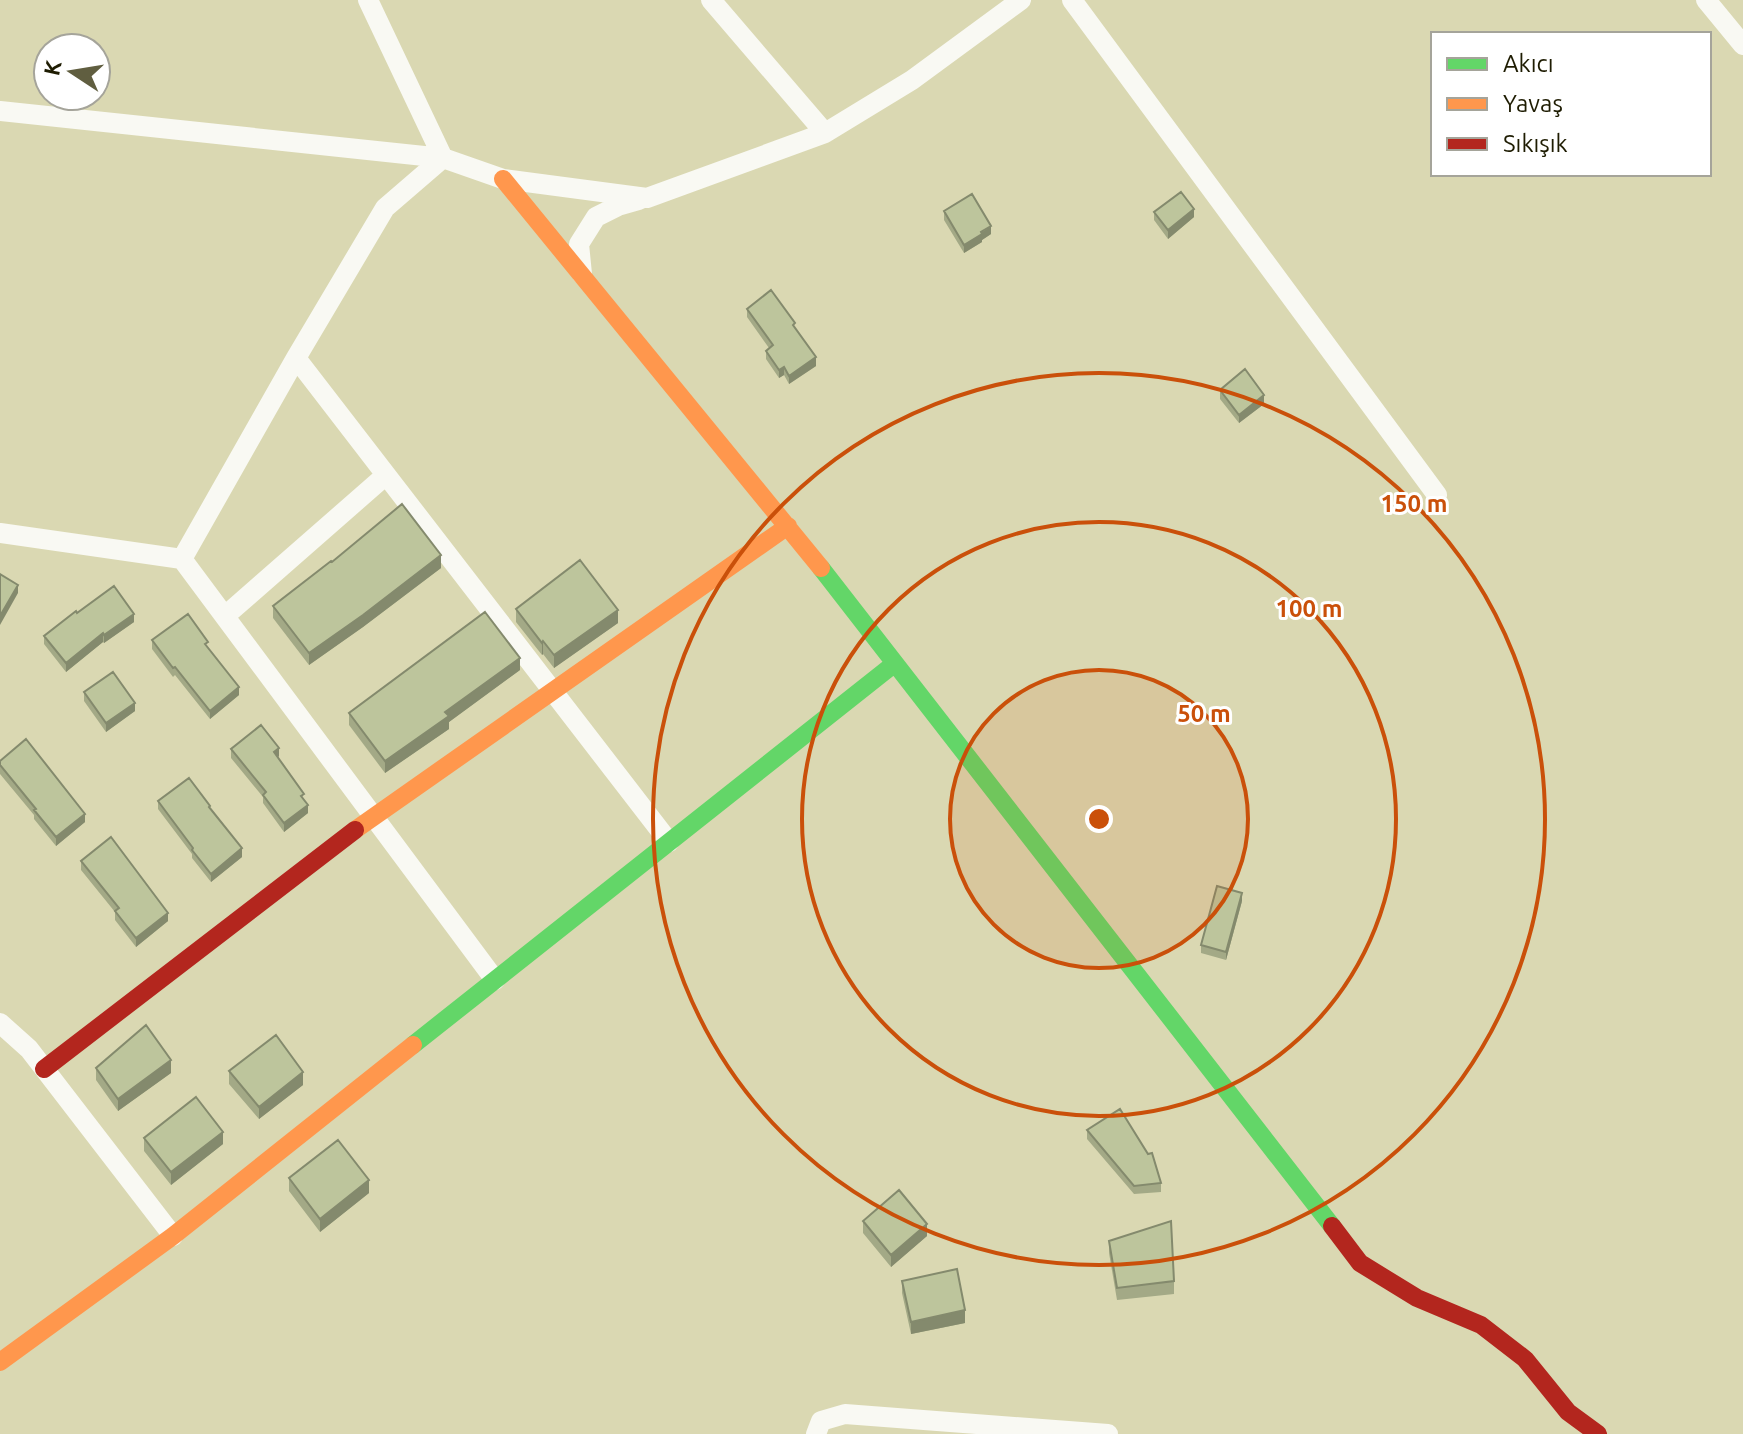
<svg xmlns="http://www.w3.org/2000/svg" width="1743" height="1434" font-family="Ubuntu,sans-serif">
<rect width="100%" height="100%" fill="#dad8b2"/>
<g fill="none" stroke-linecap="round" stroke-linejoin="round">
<path stroke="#f9f9f3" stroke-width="20" d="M 368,0 L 443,158 L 503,179 L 647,198 L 825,133 L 912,80 L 1021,0
M 711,0 L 825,133
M 1072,0 L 1437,495
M 1706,0 L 1743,45
M 0,111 L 443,158
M 582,274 L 579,244 L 596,217 L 618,206 L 639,200
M 296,358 L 669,842
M 0,533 L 182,559 L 495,980
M 182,559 L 296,358 L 385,208 L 443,158
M 225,616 L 386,475
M 0,1023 L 29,1049 L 173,1236
M 816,1434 L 821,1421 L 845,1414 L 1108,1434"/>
<path stroke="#63d668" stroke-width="18" d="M 821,568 L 1332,1226
M 413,1045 L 894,664"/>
<path stroke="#ff974d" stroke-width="18" d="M 503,179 L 821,568
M 355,830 L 788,526
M 0,1362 L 173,1236 L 413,1045"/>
<path stroke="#b3261e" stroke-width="18" d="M 44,1069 L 355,830
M 1332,1226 L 1360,1263 L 1417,1298 L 1481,1325 L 1525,1359 L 1568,1412 L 1598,1434"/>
</g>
<path fill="#a3a986" d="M 944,211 L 991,234 L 982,240 L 982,242 L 964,253 L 944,220 Z
M 1154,212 L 1194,217 L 1168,239 L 1154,220 Z
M 747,309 L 795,328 L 816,366 L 789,384 L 784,375 L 779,378 L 766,359 L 766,351 L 769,348 L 747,317 Z
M 1220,390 L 1264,404 L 1239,423 L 1220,399 Z
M 332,562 L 441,568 L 363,627 L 309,665 L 273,618 L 273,606 Z
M 516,609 L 618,623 L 554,668 L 543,654 L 542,655 L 516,622 Z
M 77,613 L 134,622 L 104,643 L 103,642 L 66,672 L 44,644 L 44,636 Z
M 152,640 L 239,695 L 210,719 L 175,675 L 173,677 L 152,649 Z
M 520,670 L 449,722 L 449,729 L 385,773 L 349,725 L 349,713 Z
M 84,692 L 135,711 L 106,732 L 84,701 Z
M 231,749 L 279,756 L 278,757 L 304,799 L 308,813 L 284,832 L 263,803 L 263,797 L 231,758 Z
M 0,761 L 85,822 L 56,846 L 34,819 L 34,815 L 0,774 Z
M 158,801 L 210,808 L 242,857 L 211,882 L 192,858 L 192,854 L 158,809 Z
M 81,861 L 168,921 L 136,947 L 115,920 L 115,912 L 81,870 Z
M 1242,901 L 1226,960 L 1201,953 L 1201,945 Z
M 96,1068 L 171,1073 L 118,1111 L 96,1080 Z
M 229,1071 L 303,1085 L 259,1119 L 229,1084 Z
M 1087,1130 L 1161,1183 L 1161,1192 L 1134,1194 L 1087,1139 Z
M 144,1138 L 223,1144 L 171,1185 L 144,1151 Z
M 289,1178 L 369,1193 L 320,1232 L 289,1191 Z
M 863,1221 L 927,1236 L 891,1267 L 863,1233 Z
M 1109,1241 L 1174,1281 L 1174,1294 L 1117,1300 L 1109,1253 Z
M 902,1281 L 965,1323 L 911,1334 L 902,1293 Z"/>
<path fill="#848a6d" d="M 1194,209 L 1194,217 L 1168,239 L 1168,230 Z
M 991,226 L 991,234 L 982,240 L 982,242 L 964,253 L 964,245 Z
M 816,357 L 816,366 L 789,384 L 789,376 Z
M 784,367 L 784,375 L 779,378 L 779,370 Z
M 1264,395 L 1264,404 L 1239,423 L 1239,415 Z
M 441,555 L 441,568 L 363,627 L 309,665 L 309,653 Z
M 18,585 L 18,593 L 0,625 L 0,616 Z
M 618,610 L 618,623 L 554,668 L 554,655 Z
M 134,614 L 134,622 L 104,643 L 104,635 Z
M 103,633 L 103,642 L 66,672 L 66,663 Z
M 543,641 L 543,654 L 542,655 L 542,643 Z
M 520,658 L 520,670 L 449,722 L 449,729 L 385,773 L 385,761 L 445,712 Z
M 239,687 L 239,695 L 210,719 L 210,711 Z
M 135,703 L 135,711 L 106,732 L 106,723 Z
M 279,748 L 279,756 L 274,761 L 274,752 Z
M 308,805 L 308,813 L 284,832 L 284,823 Z
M 85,814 L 85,822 L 56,846 L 56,837 Z
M 242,848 L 242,857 L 211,882 L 211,874 Z
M 1242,893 L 1242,901 L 1226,960 L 1226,952 Z
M 168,913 L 168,921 L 136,947 L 136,938 Z
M 171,1060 L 171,1073 L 118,1111 L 118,1099 Z
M 303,1072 L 303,1085 L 259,1119 L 259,1107 Z
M 223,1132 L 223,1144 L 171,1185 L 171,1172 Z
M 369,1180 L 369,1193 L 320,1232 L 320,1219 Z
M 927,1224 L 927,1236 L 891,1267 L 891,1255 Z
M 965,1310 L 965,1323 L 911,1334 L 911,1322 Z"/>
<path fill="#bdc59c" stroke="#848a6d" stroke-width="2" d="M 1181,192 L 1194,209 L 1168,230 L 1154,212 Z
M 972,194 L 991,226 L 981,232 L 982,234 L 964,245 L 944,211 Z
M 771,290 L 795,323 L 793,325 L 816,357 L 789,376 L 784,367 L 779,370 L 766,351 L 773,345 L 747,309 Z
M 1245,369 L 1264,395 L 1239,415 L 1220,390 Z
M 402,504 L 441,555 L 363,615 L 309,653 L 273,606 L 331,561 L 332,562 Z
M 580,560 L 618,610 L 554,655 L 543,641 L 542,643 L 516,609 Z
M 0,574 L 18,585 L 0,616 Z
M 114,586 L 134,614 L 104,635 L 103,633 L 66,663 L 44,636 L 76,611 L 77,613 Z
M 485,612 L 520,658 L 445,712 L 449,716 L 385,761 L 349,713 Z
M 188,614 L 208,642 L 205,644 L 239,687 L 210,711 L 175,667 L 173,668 L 152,640 Z
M 113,672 L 135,703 L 106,723 L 84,692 Z
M 261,725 L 279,748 L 274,752 L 304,794 L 301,796 L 308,805 L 284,823 L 263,795 L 266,792 L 231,749 Z
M 26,739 L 85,814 L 56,837 L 34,810 L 36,809 L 0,765 L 0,761 Z
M 189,778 L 210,806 L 209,807 L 242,848 L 211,874 L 192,850 L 193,848 L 158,801 Z
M 111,837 L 168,913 L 136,938 L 115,911 L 119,908 L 81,861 Z
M 1217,886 L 1242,893 L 1226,952 L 1201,945 Z
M 146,1025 L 171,1060 L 118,1099 L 96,1068 Z
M 276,1035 L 303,1072 L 259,1107 L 229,1071 Z
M 196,1097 L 223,1132 L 171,1172 L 144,1138 Z
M 1120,1109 L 1148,1154 L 1152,1153 L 1161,1183 L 1134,1186 L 1087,1130 Z
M 338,1140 L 369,1180 L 320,1219 L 289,1178 Z
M 899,1190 L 927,1224 L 891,1255 L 863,1221 Z
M 1171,1221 L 1174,1281 L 1117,1288 L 1109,1241 Z
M 957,1269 L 965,1310 L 911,1322 L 902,1281 Z"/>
<circle cx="1099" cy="819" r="149" fill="#ca500a" fill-opacity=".12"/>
<g fill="none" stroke="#ca500a" stroke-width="4">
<circle cx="1099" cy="819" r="149"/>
<circle cx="1099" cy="819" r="297"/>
<circle cx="1099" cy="819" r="446"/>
</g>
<circle cx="1099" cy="819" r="12" fill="#ca500a" stroke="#fff" stroke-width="4"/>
<g font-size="24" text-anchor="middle" font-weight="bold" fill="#ca500a" stroke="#fff" stroke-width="6" stroke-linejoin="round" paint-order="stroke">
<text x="1414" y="512">150 m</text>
<text x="1309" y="617">100 m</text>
<text x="1204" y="722">50 m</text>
</g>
<rect x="1431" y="32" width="280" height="144" fill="#ffffff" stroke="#a5a49a" stroke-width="2"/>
<rect x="1447" y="58" width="40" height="12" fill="#63d668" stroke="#a5a49a" stroke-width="2"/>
<text x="1503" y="72" font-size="24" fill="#1e1c02">Akıcı</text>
<rect x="1447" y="98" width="40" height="12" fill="#ff974d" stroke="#a5a49a" stroke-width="2"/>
<text x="1503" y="112" font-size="24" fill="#1e1c02">Yavaş</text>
<rect x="1447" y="138" width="40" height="12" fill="#b3261e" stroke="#a5a49a" stroke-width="2"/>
<text x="1503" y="152" font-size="24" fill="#1e1c02">Sıkışık</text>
<g transform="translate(72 72) rotate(282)"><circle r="38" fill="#ffffff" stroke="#a5a49a" stroke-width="2"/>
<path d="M0-6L14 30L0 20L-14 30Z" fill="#605e40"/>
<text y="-12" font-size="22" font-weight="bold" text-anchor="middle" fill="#1e1c02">K</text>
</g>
</svg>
